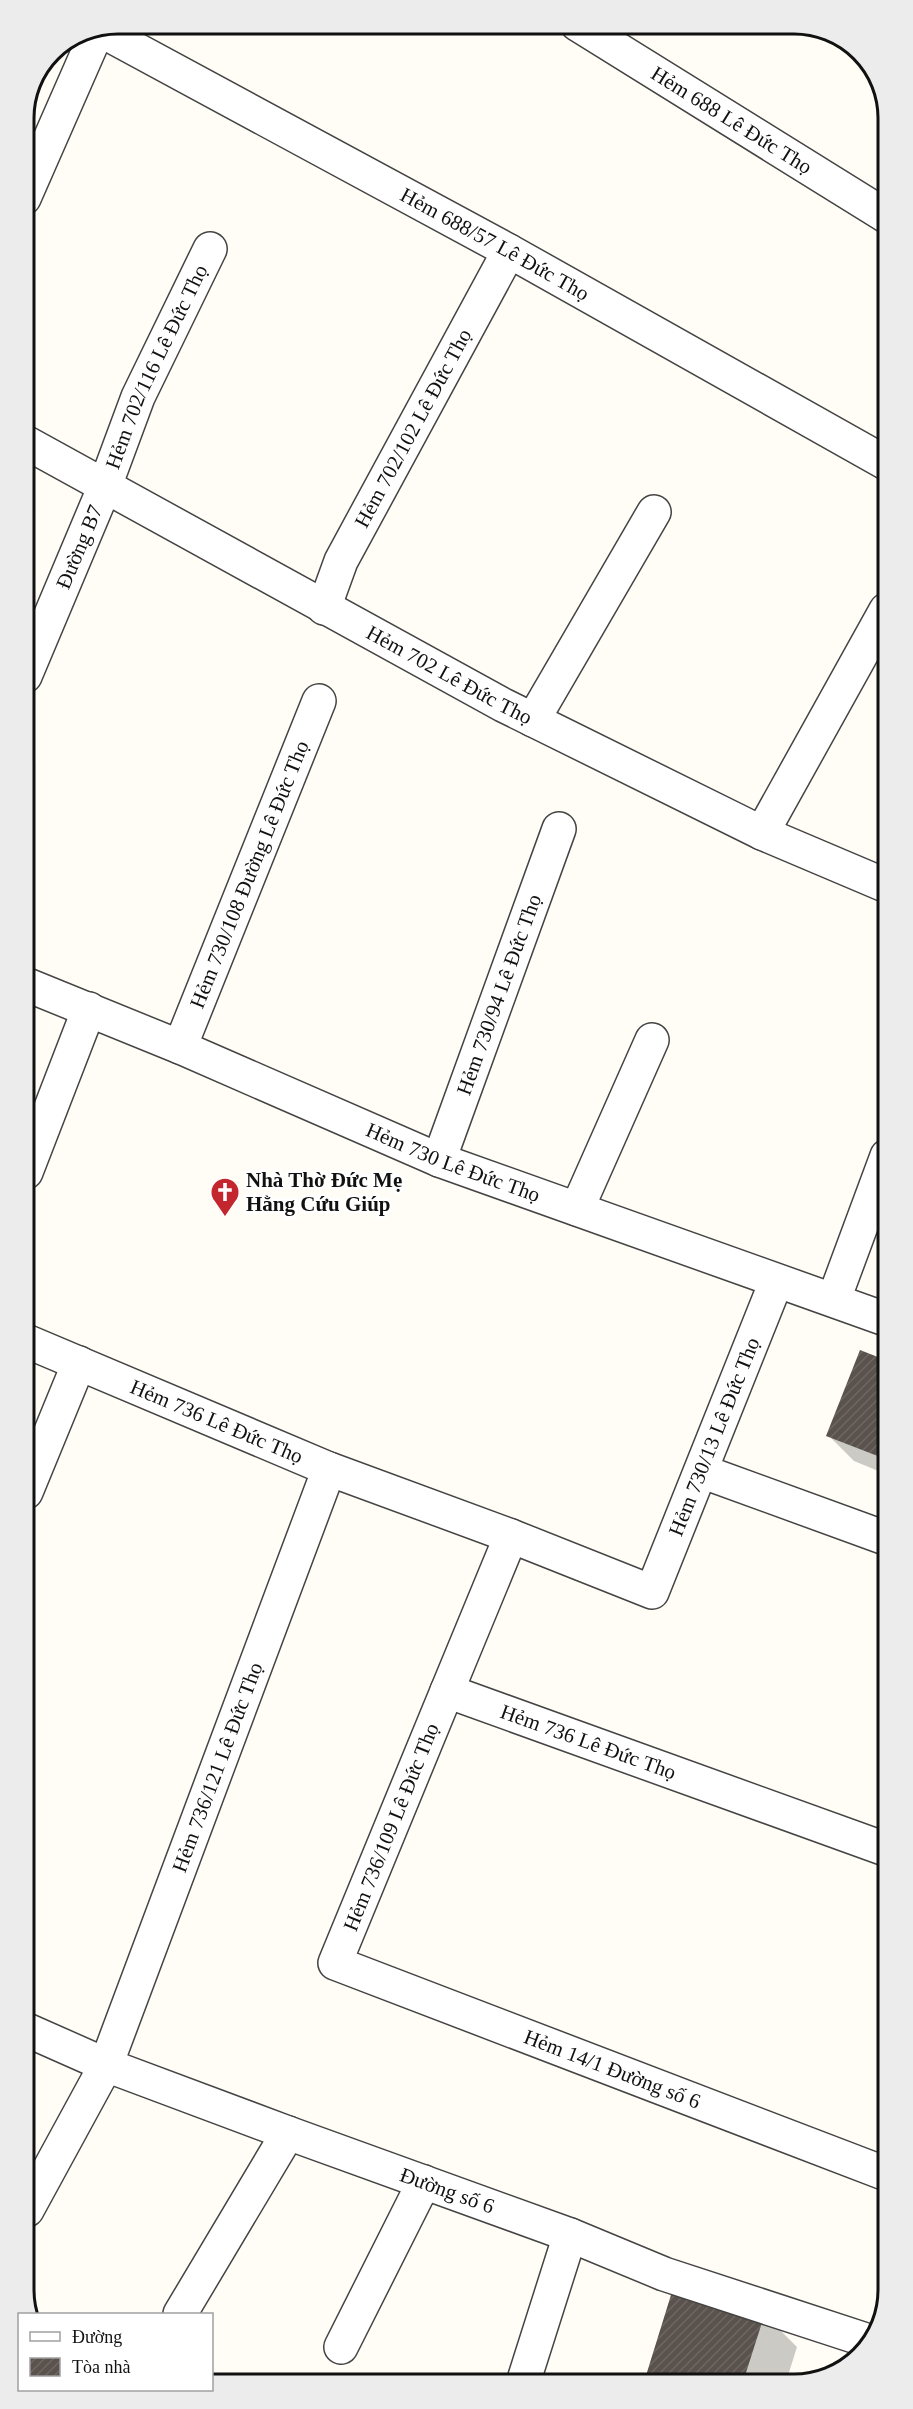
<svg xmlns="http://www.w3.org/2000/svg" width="913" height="2409" font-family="Georgia,serif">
<defs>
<pattern id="building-hatch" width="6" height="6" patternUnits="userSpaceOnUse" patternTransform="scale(1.5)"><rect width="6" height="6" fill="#5a524d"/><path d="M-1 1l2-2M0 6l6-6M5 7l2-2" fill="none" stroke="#6d6662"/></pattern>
</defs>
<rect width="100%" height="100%" fill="#fffdf5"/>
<path fill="#0003" d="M 888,1362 L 888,1475 L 854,1461 L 828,1435 Z
M 676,2284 L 764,2314 L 797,2347 L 786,2382 L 646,2382 Z"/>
<path fill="url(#building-hatch)" d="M 860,1350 L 888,1361 L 888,1460 L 826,1436 Z
M 675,2282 L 765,2313 L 743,2382 L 644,2382 Z"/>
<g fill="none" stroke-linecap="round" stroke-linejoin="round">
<g stroke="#444" stroke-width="36">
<g id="minor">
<path id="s1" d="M 577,24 L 886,216"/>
<path id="s2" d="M 102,31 L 509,251 L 886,463"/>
<path d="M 24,198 L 96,34"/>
<path id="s3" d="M 25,442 L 503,705 L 762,833 L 887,886"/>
<path id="s4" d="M 324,608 L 341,561 L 509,251"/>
<path id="s5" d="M 25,676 L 105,486 L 138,397 L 210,249"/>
<path d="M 533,720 L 654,512"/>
<path d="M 762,833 L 886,610"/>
<path id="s6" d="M 25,984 L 180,1047 L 439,1160 L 888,1320"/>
<path id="s7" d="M 180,1047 L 319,701"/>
<path id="s8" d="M 439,1160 L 559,829"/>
<path d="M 26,1172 L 89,1009"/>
<path d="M 577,1209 L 652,1040"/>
<path d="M 834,1299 L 887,1156"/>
<path id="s9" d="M 26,1341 L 329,1469 L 511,1536 L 652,1592 L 776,1282"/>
<path d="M 701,1471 L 888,1539"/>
<path d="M 26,1492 L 79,1363"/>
<path id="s10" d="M 511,1536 L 447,1691 L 888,1850"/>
<path id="s11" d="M 447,1691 L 335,1963 L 889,2175"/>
<path id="s12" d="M 27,2030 L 106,2065 L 288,2133 L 570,2235 L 664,2274 L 872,2342"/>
<path id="s13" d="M 27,2210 L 106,2065 L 329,1469"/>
<path d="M 180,2314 L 288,2133"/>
<path d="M 341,2347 L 424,2182"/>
<path d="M 523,2383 L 570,2235"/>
</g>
</g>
<use href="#minor" stroke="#fff" stroke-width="33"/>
</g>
<defs>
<g id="church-pin" transform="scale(1.5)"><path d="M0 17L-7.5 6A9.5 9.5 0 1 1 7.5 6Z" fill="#c4262e" stroke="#fff"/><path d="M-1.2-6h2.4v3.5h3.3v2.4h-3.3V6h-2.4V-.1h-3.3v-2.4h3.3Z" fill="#fff"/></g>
</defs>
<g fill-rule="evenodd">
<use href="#church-pin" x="225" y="1192"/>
</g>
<g text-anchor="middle" stroke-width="6" stroke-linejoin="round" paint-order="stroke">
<g font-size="21" fill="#111" stroke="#fff">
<text dy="7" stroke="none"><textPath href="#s1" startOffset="182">Hẻm 688 Lê Đức Thọ</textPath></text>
<text dy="7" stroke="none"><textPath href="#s2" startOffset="447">Hẻm 688/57 Lê Đức Thọ</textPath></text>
<text dy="7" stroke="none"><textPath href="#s5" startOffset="336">Hẻm 702/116 Lê Đức Thọ</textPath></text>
<text dy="7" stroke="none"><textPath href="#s4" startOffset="201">Hẻm 702/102 Lê Đức Thọ</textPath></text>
<text dy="7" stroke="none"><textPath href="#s5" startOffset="140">Đường B7</textPath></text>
<text dy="7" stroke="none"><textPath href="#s3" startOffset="484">Hẻm 702 Lê Đức Thọ</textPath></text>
<text dy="7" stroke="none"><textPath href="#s7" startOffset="186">Hẻm 730/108 Đường Lê Đức Thọ</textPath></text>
<text dy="7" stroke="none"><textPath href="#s8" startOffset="176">Hẻm 730/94 Lê Đức Thọ</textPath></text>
<text dy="7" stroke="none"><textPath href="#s6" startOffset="464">Hẻm 730 Lê Đức Thọ</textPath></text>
<text dy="7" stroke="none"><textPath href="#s9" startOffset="207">Hẻm 736 Lê Đức Thọ</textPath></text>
<text dy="7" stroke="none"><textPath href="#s9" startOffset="842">Hẻm 730/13 Lê Đức Thọ</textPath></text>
<text dy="7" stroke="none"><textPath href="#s10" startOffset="318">Hẻm 736 Lê Đức Thọ</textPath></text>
<text dy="7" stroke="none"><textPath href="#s13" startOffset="483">Hẻm 736/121 Lê Đức Thọ</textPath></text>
<text transform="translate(391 1827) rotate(-68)" y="7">Hẻm 736/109 Lê Đức Thọ</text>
<text dy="7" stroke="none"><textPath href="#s11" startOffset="591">Hẻm 14/1 Đường số 6</textPath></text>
<text dy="7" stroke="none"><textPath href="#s12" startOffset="450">Đường số 6</textPath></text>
</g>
<g font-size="21" font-weight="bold" fill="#111" stroke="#fff" text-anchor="start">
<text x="246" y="1187">Nhà Thờ Đức Mẹ<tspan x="246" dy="24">Hằng Cứu Giúp</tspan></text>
</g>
</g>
<path d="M0 0H913V2409H0ZM118 34H794A84 84 0 0 1 878 118V2290A84 84 0 0 1 794 2374H118A84 84 0 0 1 34 2290V118A84 84 0 0 1 118 34Z" fill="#ececec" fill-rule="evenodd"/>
<path fill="none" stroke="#111" stroke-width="3" d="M118 34H794A84 84 0 0 1 878 118V2290A84 84 0 0 1 794 2374H118A84 84 0 0 1 34 2290V118A84 84 0 0 1 118 34Z"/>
<rect x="18" y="2313" width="195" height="78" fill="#ffffff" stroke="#a0a0a0" stroke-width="1.5"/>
<rect x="30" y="2332" width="30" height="9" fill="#ffffff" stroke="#a0a0a0" stroke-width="1.5"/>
<text x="72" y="2343" font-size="18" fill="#111111">Đường</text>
<rect x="30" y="2358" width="30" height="18" fill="url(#building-hatch)" stroke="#a0a0a0" stroke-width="1.5"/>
<text x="72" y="2373" font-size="18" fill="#111111">Tòa nhà</text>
</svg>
